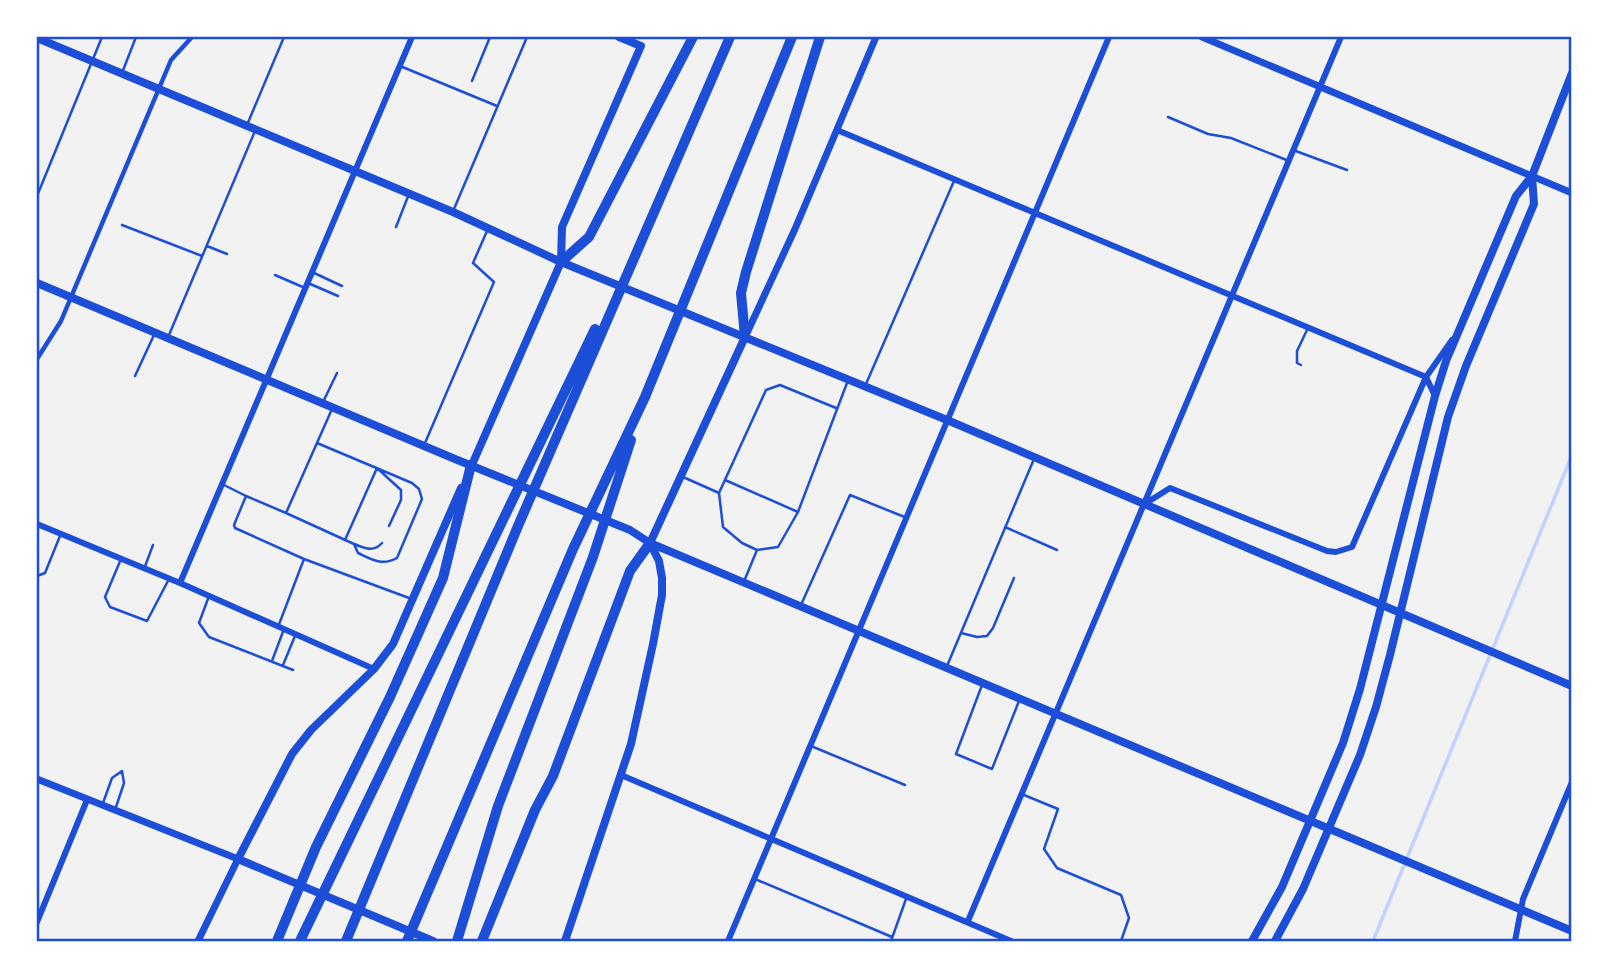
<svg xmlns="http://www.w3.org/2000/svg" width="1609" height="978" font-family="'Playfair Display',serif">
<rect width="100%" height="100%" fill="#f2f2f2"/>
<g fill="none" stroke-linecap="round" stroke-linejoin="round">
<path stroke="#bfd3fe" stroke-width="3.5" d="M 1373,941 L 1572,455"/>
<path stroke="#1d4ed8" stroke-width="2.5" d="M 400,66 L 497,106
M 122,73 L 136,37
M 472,81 L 490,37
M 1168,117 L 1208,134 L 1231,138 L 1289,161
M 247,125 L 284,37
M 1293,150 L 1347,170
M 37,196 L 102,37
M 454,209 L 527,37
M 122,225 L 202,256
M 396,227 L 409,194
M 207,246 L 227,254
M 312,272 L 342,286
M 275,275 L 305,288
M 308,283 L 338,296
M 169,335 L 255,131
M 1301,365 L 1297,363 L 1297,351 L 1307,330
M 135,376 L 154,335
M 866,384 L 954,181
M 324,400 L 337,373
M 425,443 L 494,282 L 473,263 L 487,231
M 683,477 L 719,493 L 723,527 L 742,543 L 757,550
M 725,480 L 798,512
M 222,484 L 246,496 L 234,525 L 235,528 L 304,559 L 278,627
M 719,493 L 766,390 L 780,385 L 836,408
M 246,496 L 286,513 L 332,409
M 286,513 L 354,544 L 358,553 C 373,560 382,566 397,558 L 422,499 L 419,489 L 412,483 L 317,443
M 1005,527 L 1057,550
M 345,540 L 377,468 L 401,490 L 401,500 L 389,526
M 354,544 C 365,548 373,553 382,543
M 121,559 L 105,597 L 110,607 L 147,621 L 169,579
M 304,559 L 409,598
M 144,569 L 153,545
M 37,576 L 45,573 L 60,536
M 745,579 L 757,550 L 778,547 L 798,512 L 847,383
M 209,596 L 199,623 L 209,637 L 293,670
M 801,605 L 850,495 L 907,518
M 961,633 L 977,637 L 987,636 L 993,628 L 1014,578
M 272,661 L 284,629
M 283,665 L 295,636
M 947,666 L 1034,459
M 982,685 L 956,754 L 992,769 L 1019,701
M 811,746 L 905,785
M 1024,795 L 1058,809 L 1044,849 L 1057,868 L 1121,895 L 1129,918 L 1121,941
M 103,803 L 112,778 L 122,771 L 124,783 L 116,807
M 755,879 L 892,937
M 891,941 L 906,899"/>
<path stroke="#1d4ed8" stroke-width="4.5" d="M 37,359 L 61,321 L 171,60 L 192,37"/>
<path stroke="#1d4ed8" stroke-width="6" d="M 837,130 L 1426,377 L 1435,396
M 1143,505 L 1170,488 L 1327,551 L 1336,552 L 1352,547 L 1426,377 L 1452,340
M 37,524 L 180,583 L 374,669
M 180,583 L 412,37
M 621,775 L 1011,941
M 968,921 L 1341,37
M 37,922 L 87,800
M 728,941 L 1109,37
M 1515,941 L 1523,899 L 1572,782"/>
<path stroke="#1d4ed8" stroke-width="7" d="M 1202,37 L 1572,193
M 747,333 L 795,229 L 876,37
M 37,779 L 238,859 L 198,941"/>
<path stroke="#1d4ed8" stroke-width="8" d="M 37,38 L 453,212 L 561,262 L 947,420 L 1572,686
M 37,283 L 455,459 L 630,530 L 650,543 L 1572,931
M 471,467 L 561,262 L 562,227 L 641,46 L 619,37
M 650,543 L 745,337
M 433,941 L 238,859 L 292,754 L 311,730 L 374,669 L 393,644 L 461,488
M 565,941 L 631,744 L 653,644 L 662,595 L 662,578 L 659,561 L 650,543
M 1252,941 L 1282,887 L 1343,743 L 1360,689 L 1435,396 L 1446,361 L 1516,196 L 1532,176
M 1275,941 L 1303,889 L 1360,755 L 1376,707 L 1390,655 L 1448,417 L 1466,366 L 1534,204 L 1532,176 L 1572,73"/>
<path stroke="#1d4ed8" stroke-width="10" d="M 561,262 L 589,237 L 693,37
M 745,337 L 741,293 L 746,272 L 820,37
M 277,941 L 316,847 L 390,697 L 443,578 L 471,465
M 300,941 L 595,329
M 346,941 L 518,526 L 730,37
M 407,941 L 573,549 L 645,397 L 792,37
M 457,941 L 498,806 L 593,557 L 631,440
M 482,941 L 535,810 L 553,776 L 630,571 L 650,543"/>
</g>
<rect width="1609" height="978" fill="none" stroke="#ffffff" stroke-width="77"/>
<rect x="38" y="38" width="1532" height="902" fill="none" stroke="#1d4ed8" stroke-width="2.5"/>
</svg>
